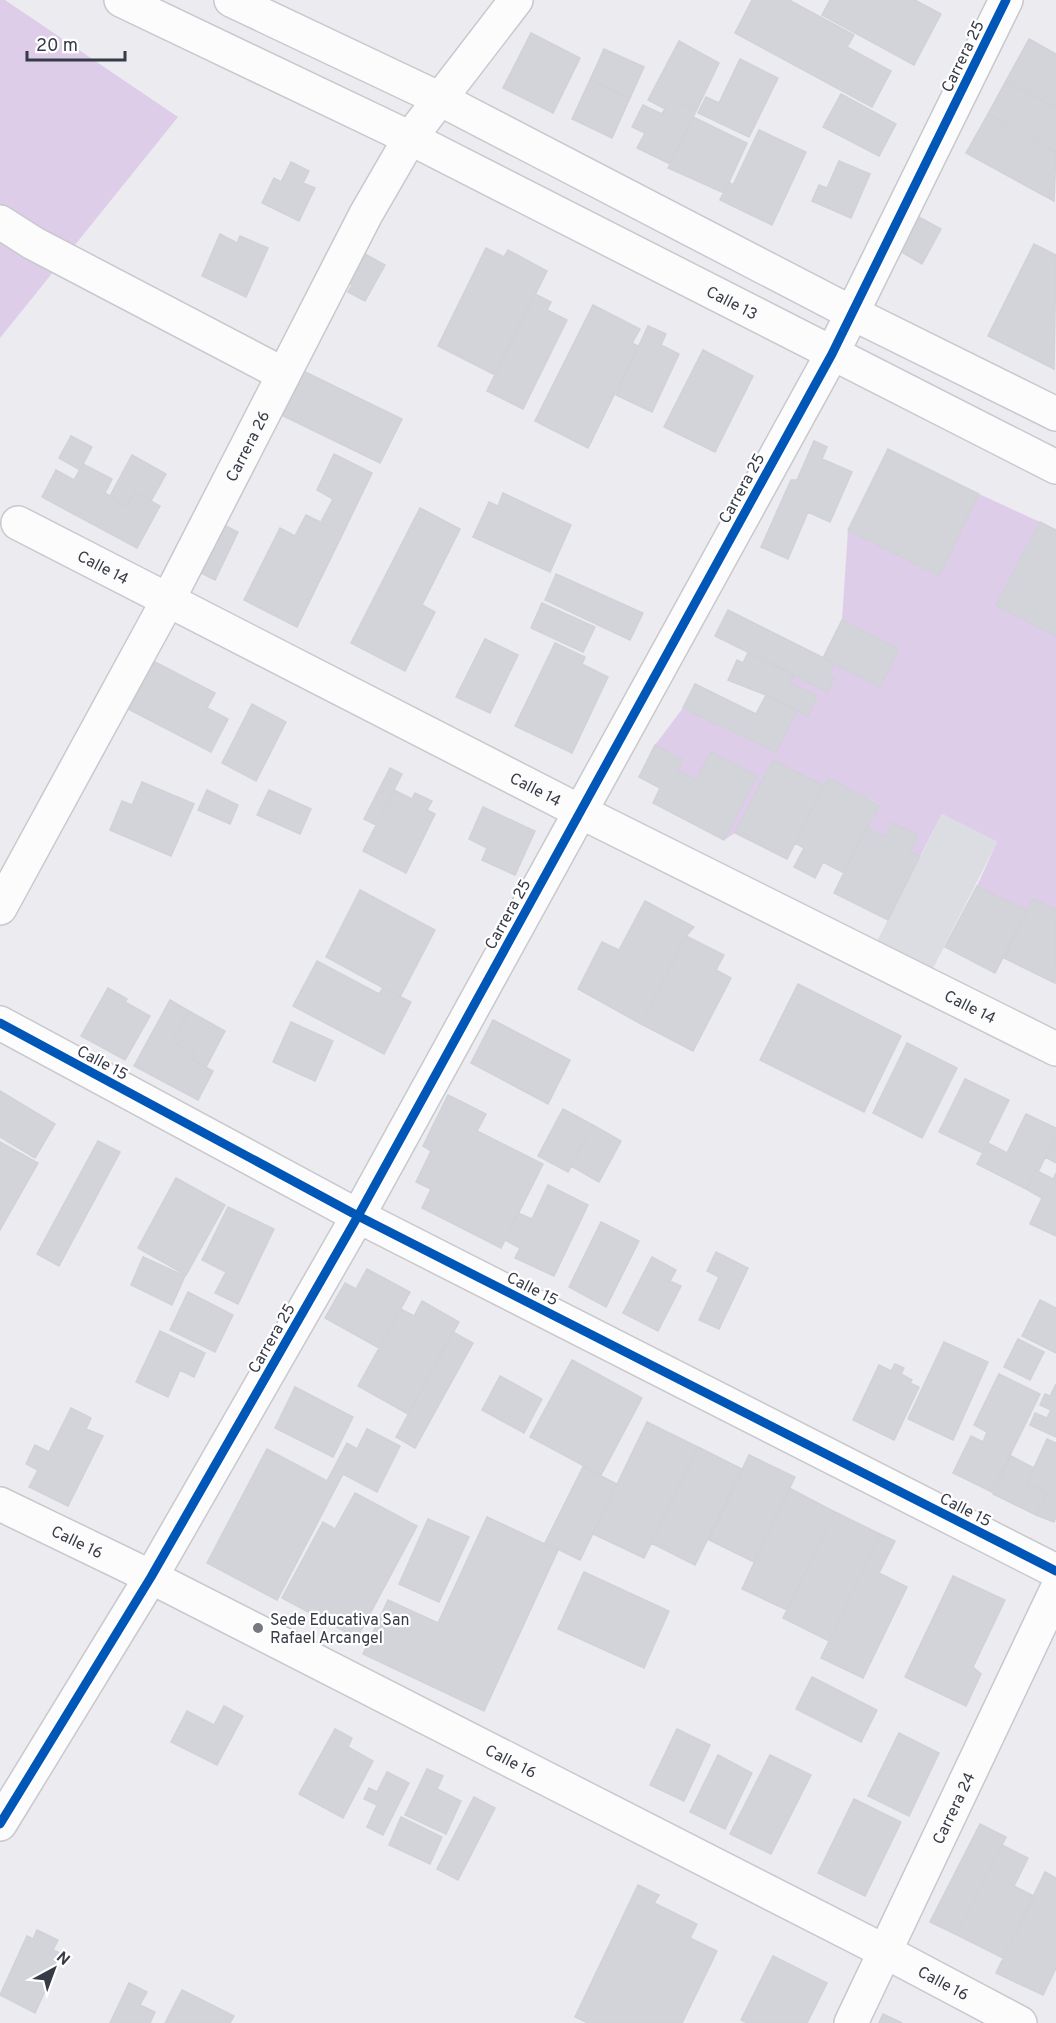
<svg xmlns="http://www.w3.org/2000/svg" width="1056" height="2023" font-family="Overpass,sans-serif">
<rect width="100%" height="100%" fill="#ebebf0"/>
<path fill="#ddcde9" d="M 0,0 L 5,0 L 178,117 L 0,338 Z
M 979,494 L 1040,522 L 997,605 L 1056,636 L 1056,910 L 1033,899 L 1027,911 L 977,886 L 997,842 L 942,814 L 920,856 L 910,852 L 918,835 L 892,823 L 885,837 L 866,828 L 879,804 L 828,778 L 824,786 L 773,760 L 735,833 L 724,840 L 757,776 L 711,752 L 696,780 L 678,771 L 683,760 L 655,745 L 683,708 L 776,752 L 797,710 L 808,716 L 817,696 L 790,683 L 794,674 L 828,691 L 834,678 L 829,675 L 834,663 L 880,686 L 899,650 L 842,620 L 848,530 L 938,576 Z"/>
<path fill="#dcdde2" d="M 942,814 L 997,842 L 925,984 L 870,955 Z"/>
<path fill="#d3d4da" stroke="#d1d2d8" stroke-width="1.5" d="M 752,0 L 789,0 L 854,35 L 847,47 L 891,71 L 872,107 L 735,33 Z
M 830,0 L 915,0 L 941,14 L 914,65 L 822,15 Z
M 531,33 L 580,58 L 553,113 L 503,88 Z
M 1029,39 L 1056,54 L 1056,108 L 1006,81 Z
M 679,41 L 719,63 L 696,111 L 670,98 L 665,109 L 648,100 Z
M 604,49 L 644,67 L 630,98 L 590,80 Z
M 740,59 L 778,78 L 749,137 L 698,113 L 706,97 L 719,103 Z
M 590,80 L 630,98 L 612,138 L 572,119 Z
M 1006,81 L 1056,108 L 1056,152 L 988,114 Z
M 841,94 L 896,124 L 879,156 L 823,127 Z
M 670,98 L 696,111 L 670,164 L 637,148 L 645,133 L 632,127 L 643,105 L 662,114 Z
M 988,114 L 1056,152 L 1054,201 L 966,153 Z
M 693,117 L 747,143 L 724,193 L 668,168 Z
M 759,130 L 806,152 L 772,225 L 720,200 L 729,182 L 733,185 Z
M 839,161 L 870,174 L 851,218 L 812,201 L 819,185 L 827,188 Z
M 291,162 L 309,171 L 303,183 L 315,188 L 299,221 L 262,203 L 274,178 L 281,182 Z
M 917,216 L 941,229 L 922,264 L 898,250 Z
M 220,234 L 237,243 L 240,236 L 268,248 L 246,297 L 202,276 Z
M 1034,244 L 1056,255 L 1054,369 L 988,336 Z
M 486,248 L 504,257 L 508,250 L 547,271 L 495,375 L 438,346 Z
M 356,249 L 385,265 L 365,301 L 348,292 L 352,285 L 340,277 Z
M 535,294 L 551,302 L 547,310 L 567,320 L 523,409 L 487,391 Z
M 593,305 L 640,329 L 632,343 L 638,346 L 588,448 L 535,421 Z
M 648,326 L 666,334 L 661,345 L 679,354 L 652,412 L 616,395 Z
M 703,350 L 753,376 L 715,452 L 664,427 Z
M 295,367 L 402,419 L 380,463 L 273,411 Z
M 71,436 L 92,447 L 80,470 L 59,458 Z
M 814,441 L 827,447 L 822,459 L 852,472 L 830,522 L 808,512 L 788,559 L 761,547 L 791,480 L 797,480 Z
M 888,449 L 979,494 L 939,576 L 848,530 Z
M 334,454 L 372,473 L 343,533 L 321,522 L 333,499 L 317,490 Z
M 132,455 L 166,474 L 151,501 L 135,492 L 127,506 L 110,496 Z
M 83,464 L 112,479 L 105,493 L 127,506 L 135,492 L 160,506 L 137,548 L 42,497 L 56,470 L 74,480 Z
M 503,493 L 571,525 L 550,572 L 473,537 L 489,502 L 498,506 Z
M 420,508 L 460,529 L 422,605 L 435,612 L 405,671 L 351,643 Z
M 306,515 L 343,533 L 297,627 L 244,600 L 280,528 L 295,536 Z
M 1040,522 L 1056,530 L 1056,636 L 996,605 Z
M 220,523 L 238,532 L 215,580 L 197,571 Z
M 556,574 L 643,613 L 630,640 L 545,600 Z
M 542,603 L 595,627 L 583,652 L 531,628 Z
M 728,610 L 834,663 L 829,675 L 834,678 L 828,692 L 715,636 Z
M 842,620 L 899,649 L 880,687 L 823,658 Z
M 485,639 L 518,655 L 490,713 L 456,697 Z
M 555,643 L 585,657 L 582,664 L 608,677 L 572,753 L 515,726 Z
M 748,653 L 794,674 L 790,683 L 817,696 L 808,716 L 766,695 L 728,680 L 737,660 L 743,663 Z
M 153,661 L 215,693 L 207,708 L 228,719 L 211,752 L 128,709 Z
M 695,684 L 756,714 L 766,695 L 797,710 L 776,752 L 683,708 Z
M 252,704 L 286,722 L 256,781 L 222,763 Z
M 655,745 L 683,760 L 678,771 L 696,780 L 711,752 L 757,776 L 724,840 L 653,803 L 660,788 L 639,777 Z
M 773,760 L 824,786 L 787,859 L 735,833 Z
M 390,768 L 402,774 L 376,825 L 364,819 Z
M 828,778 L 879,805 L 844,873 L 823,862 L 815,878 L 794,867 L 804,848 L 795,843 Z
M 142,782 L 194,804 L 171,856 L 110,830 L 122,801 L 132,805 Z
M 207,790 L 238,805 L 230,824 L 198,810 Z
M 269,790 L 311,809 L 300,834 L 257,815 Z
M 394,790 L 412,799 L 415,793 L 432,801 L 427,810 L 435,814 L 406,873 L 363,851 Z
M 483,807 L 535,831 L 515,875 L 482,860 L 487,848 L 469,839 Z
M 892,823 L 918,835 L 910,852 L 920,856 L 888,920 L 834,893 L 866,828 L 885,837 Z
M 977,886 L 1027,911 L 995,973 L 945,947 Z
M 360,890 L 435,930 L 400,997 L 326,957 Z
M 1033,899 L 1056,910 L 1055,983 L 1004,958 Z
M 645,901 L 694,927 L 686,936 L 641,1024 L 578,989 L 602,942 L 619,950 Z
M 686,936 L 724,955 L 716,970 L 731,978 L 693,1051 L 641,1024 Z
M 317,961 L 379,994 L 383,988 L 411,1002 L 384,1054 L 293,1006 Z
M 798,984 L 901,1036 L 864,1112 L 760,1060 Z
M 108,988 L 127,999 L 125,1002 L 150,1016 L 125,1060 L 81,1036 Z
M 170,1000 L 189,1011 L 172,1041 L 194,1053 L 191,1059 L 213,1071 L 198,1100 L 134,1066 Z
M 189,1011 L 225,1031 L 206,1067 L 191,1059 L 194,1053 L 172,1041 Z
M 493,1020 L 570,1060 L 548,1104 L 471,1063 Z
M 291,1022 L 333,1041 L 315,1081 L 273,1062 Z
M 907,1043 L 957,1068 L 922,1138 L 873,1113 Z
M 965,1079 L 1009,1100 L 983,1153 L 939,1132 Z
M 0,1091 L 55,1124 L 35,1158 L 0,1137 Z
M 448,1095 L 486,1114 L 477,1131 L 543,1164 L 501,1248 L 422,1208 L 431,1189 L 416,1182 L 431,1151 L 423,1146 Z
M 563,1109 L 593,1125 L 568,1172 L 538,1156 Z
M 1026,1114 L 1056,1128 L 1056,1135 L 1038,1172 L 1035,1170 L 1026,1189 L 977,1164 L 988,1143 L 1007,1153 Z
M 593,1125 L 621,1141 L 599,1182 L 571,1166 Z
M 1056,1135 L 1056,1163 L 1045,1157 Z
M 98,1141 L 120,1152 L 59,1266 L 37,1254 Z
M 0,1142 L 38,1163 L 0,1230 Z
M 1035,1170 L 1053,1179 L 1056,1173 L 1056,1236 L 1030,1224 L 1042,1198 L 1026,1189 Z
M 176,1178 L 225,1205 L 186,1275 L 138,1248 Z
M 548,1185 L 588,1205 L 554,1276 L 515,1258 L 520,1248 L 505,1240 L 518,1213 L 532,1219 Z
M 228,1207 L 274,1229 L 238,1304 L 215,1293 L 226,1272 L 202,1260 Z
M 601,1222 L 639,1241 L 606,1307 L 569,1287 Z
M 716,1252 L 748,1268 L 719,1329 L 699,1320 L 719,1277 L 707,1271 Z
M 143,1257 L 185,1276 L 172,1305 L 131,1285 Z
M 652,1257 L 676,1270 L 670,1281 L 681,1286 L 658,1331 L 623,1313 Z
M 367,1269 L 410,1292 L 379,1348 L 325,1318 L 345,1283 L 356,1289 Z
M 188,1292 L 233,1315 L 215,1352 L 170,1330 Z
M 1040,1300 L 1056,1308 L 1056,1353 L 1022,1336 Z
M 422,1301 L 459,1322 L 408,1414 L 358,1386 L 401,1309 L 414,1316 Z
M 160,1331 L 205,1353 L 194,1377 L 180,1370 L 168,1397 L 136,1382 Z
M 453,1332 L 473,1343 L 415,1448 L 396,1437 Z
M 1018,1339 L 1044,1352 L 1030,1380 L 1004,1367 Z
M 944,1342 L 988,1362 L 953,1440 L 908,1419 Z
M 572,1360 L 642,1398 L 601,1475 L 530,1437 Z
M 895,1364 L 904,1368 L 901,1374 L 912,1380 L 910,1383 L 919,1387 L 894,1440 L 853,1420 L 879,1365 L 891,1371 Z
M 999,1374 L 1040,1394 L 992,1492 L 953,1473 L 971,1436 L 983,1442 L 987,1432 L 974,1425 Z
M 500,1376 L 542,1399 L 524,1433 L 482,1410 Z
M 1056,1384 L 1056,1437 L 1030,1425 L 1035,1413 L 1047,1418 L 1051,1410 L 1040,1405 L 1045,1394 L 1050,1396 Z
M 295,1387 L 353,1417 L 333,1457 L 275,1428 Z
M 71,1408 L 91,1418 L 86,1429 L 103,1436 L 68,1506 L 29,1487 L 38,1470 L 26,1464 L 35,1445 L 49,1452 Z
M 647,1422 L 698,1447 L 644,1558 L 593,1534 Z
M 367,1429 L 400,1446 L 377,1492 L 343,1474 L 277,1600 L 207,1563 L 267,1449 L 327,1481 L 347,1443 L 357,1449 Z
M 1047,1439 L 1056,1443 L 1056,1517 L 1054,1522 L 1036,1515 L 1047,1492 L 1027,1483 Z
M 698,1447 L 742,1469 L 695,1565 L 651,1543 Z
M 749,1455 L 795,1477 L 754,1562 L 709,1540 Z
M 1011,1456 L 1034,1468 L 1027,1483 L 1047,1492 L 1036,1515 L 993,1494 Z
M 583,1467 L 617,1484 L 580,1560 L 545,1543 Z
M 789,1488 L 835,1512 L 787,1610 L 742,1589 Z
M 355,1493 L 417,1526 L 357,1638 L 282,1598 L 323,1522 L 335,1529 Z
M 835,1512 L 880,1534 L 829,1641 L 783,1618 Z
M 487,1517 L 558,1550 L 484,1711 L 363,1654 L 388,1600 L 438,1623 Z
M 428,1519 L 469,1537 L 439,1602 L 399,1584 Z
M 880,1534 L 895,1541 L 879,1573 L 907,1587 L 863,1678 L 821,1658 Z
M 584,1572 L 669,1611 L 644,1668 L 558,1629 Z
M 953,1576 L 1005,1600 L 973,1667 L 981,1674 L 966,1706 L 905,1677 Z
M 812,1677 L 877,1710 L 861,1742 L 796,1709 Z
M 224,1706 L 243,1716 L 217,1765 L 171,1742 L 187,1711 L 214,1725 Z
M 335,1729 L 352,1738 L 348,1747 L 373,1761 L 343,1818 L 299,1794 Z
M 677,1729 L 710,1745 L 684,1801 L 650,1785 Z
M 899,1733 L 939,1753 L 909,1816 L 868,1796 Z
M 718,1755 L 752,1773 L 725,1829 L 690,1812 Z
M 770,1755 L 811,1775 L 771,1854 L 730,1834 Z
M 427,1769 L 443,1776 L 437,1789 L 461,1801 L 446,1834 L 405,1815 Z
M 387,1772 L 409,1783 L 383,1835 L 367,1827 L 377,1805 L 364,1799 L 369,1788 L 377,1792 Z
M 474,1797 L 495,1808 L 458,1880 L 437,1869 Z
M 854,1799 L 901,1822 L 865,1896 L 818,1873 Z
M 401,1817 L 442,1837 L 430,1864 L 389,1845 Z
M 980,1824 L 1006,1837 L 957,1935 L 930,1922 Z
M 1002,1845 L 1028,1858 L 1014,1886 L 1034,1896 L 1003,1958 L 957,1935 Z
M 1045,1872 L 1056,1878 L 1056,1968 L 1043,1995 L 996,1973 Z
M 638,1885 L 659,1895 L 654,1903 L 697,1924 L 690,1938 L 717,1951 L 682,2023 L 588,2023 L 575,2017 Z
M 37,1930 L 58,1940 L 53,1950 L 62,1954 L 35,2013 L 0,1995 L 27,1936 L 33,1939 Z
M 773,1956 L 827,1983 L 807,2023 L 747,2023 L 741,2020 Z
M 129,1983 L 147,1992 L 140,2005 L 155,2012 L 150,2023 L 110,2023 Z
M 182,1990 L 234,2016 L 230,2023 L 165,2023 Z
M 883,2014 L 902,2023 L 879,2023 Z"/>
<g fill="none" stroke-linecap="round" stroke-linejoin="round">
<g stroke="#c8c9ce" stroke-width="36">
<g id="minor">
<path id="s1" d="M 121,0 L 410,138 L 1056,467"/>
<path d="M 231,0 L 440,99 L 852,313 L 1056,414"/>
<path d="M 0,222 L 33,243 L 283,374"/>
<path id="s2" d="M 18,523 L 581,812 L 1056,1049"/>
<path id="s3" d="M 0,908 L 168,600 L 366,214 L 410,138 L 516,0"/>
<path d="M 0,1023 L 358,1216 L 1056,1571"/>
<path id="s4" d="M 0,1504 L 151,1577 L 886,1952 L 1020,2023"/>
<path d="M 0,1824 L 151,1577 L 358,1216 L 832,354 L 1006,0"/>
<path id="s5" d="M 851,2023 L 1056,1591"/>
</g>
</g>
<use href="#minor" stroke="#fcfcfd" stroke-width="33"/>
<g stroke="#fff" stroke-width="13">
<path id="cycleway" d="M 0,1023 L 358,1216 L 1056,1571
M 0,1824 L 151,1577 L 358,1216 L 832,354 L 1006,0"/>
</g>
<use href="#cycleway" stroke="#0057b8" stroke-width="9"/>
</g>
<circle fill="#767982" stroke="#fff" stroke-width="2" cx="258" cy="1628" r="6"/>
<g text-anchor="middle" stroke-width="4.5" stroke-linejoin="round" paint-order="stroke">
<g font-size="16" fill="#373b46" stroke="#fff">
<text transform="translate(962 56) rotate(-64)" y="6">Carrera 25</text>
<text dy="6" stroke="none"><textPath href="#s1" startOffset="682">Calle 13</textPath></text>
<text dy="6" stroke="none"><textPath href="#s3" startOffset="524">Carrera 26</textPath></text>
<text transform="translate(741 488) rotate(-61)" y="6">Carrera 25</text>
<text dy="6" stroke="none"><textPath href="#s2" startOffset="96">Calle 14</textPath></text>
<text dy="6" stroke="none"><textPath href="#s2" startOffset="582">Calle 14</textPath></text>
<text transform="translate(507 914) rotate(-61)" y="6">Carrera 25</text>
<text dy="6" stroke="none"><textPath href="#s2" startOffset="1068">Calle 14</textPath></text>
<text transform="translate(103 1062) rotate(28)" y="6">Calle 15</text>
<text transform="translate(533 1288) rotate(27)" y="6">Calle 15</text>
<text transform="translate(271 1338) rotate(-60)" y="6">Carrera 25</text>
<text transform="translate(966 1509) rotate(27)" y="6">Calle 15</text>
<text dy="6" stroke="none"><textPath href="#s4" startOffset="86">Calle 16</textPath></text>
<text dy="6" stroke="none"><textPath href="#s4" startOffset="572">Calle 16</textPath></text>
<text dy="6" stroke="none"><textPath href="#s5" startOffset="238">Carrera 24</textPath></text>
<text dy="6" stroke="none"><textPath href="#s4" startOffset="1058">Calle 16</textPath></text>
</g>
<g font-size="16" fill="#373b46" stroke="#fff" text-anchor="start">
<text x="270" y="1625">Sede Educativa San<tspan x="270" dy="18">Rafael Arcangel</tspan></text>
</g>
</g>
<g transform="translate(54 1969) rotate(41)" stroke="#ffffff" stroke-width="4.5" paint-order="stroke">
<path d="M0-4.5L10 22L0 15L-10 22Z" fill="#373b46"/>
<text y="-9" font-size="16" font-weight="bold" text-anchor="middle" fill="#373b46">N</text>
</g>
<path d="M27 51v9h98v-9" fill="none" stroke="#373b46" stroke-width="3"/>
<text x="36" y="51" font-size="18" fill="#373b46" stroke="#ffffff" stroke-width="4.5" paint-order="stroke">20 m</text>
</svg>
